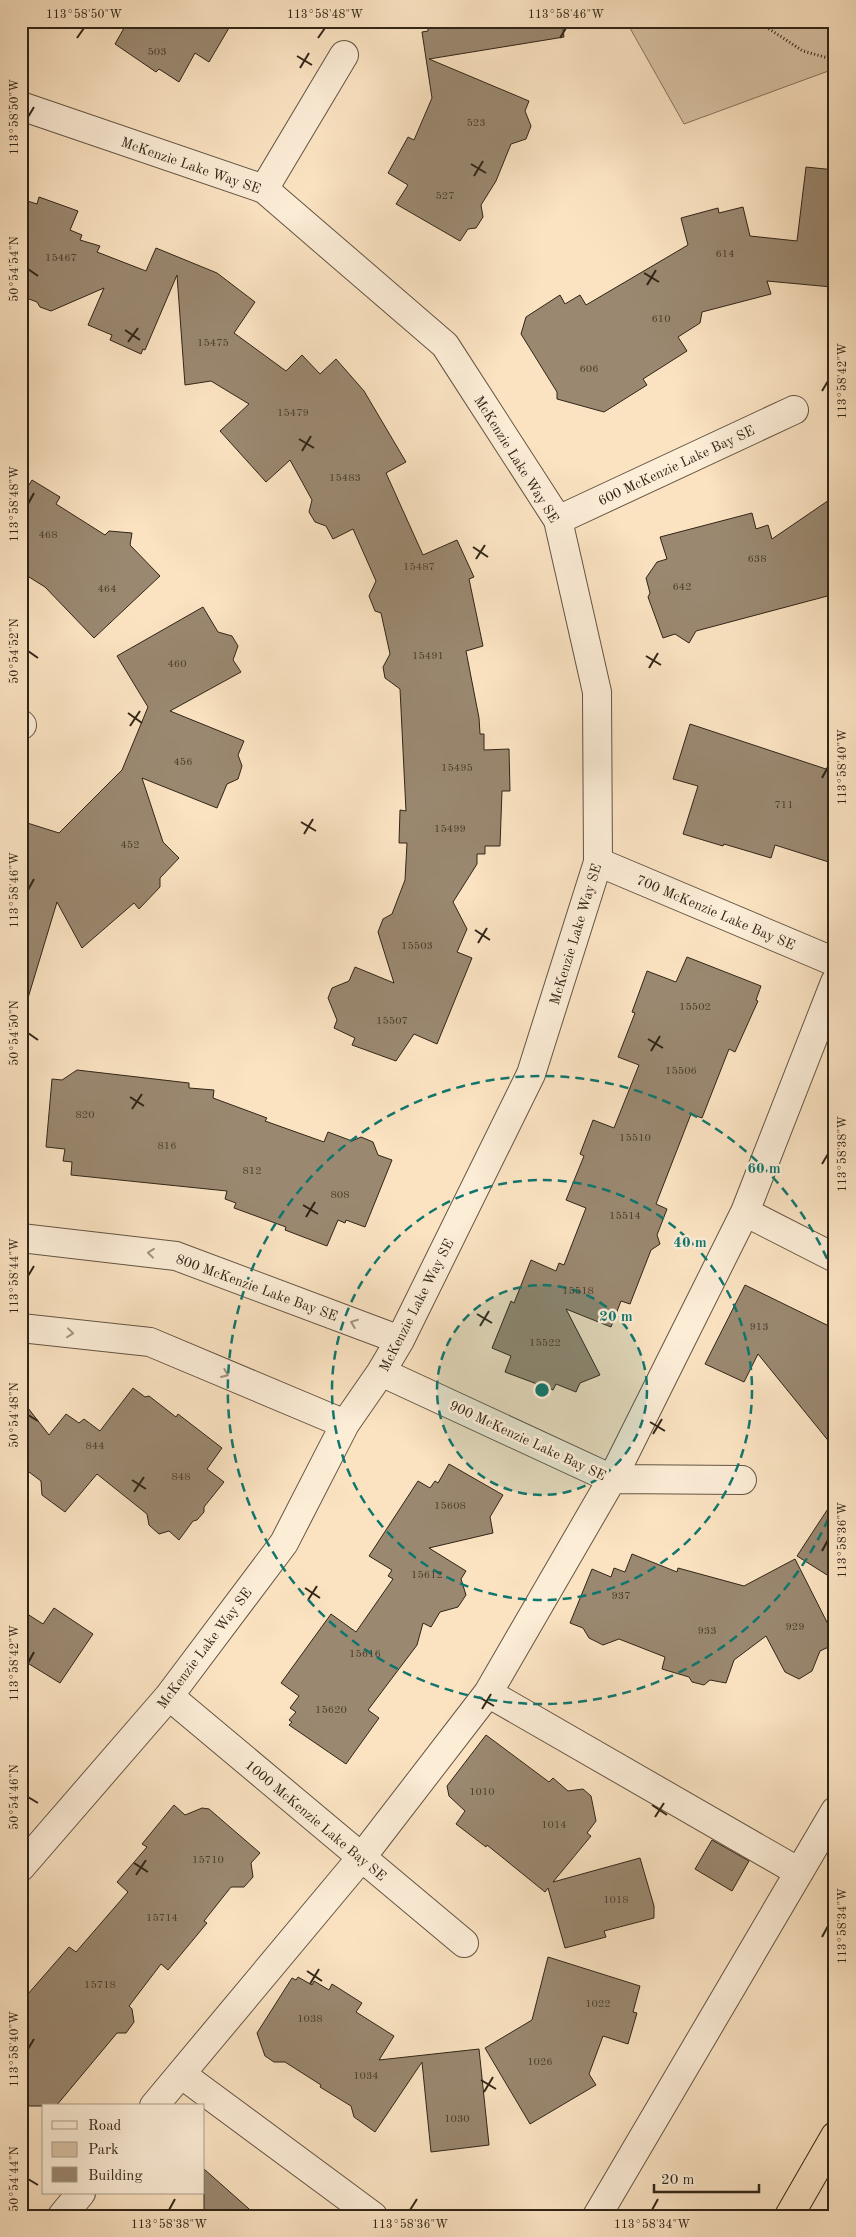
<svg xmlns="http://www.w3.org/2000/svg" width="856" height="2237" font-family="'Old Standard TT',serif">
<rect width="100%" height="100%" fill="#fbe3c2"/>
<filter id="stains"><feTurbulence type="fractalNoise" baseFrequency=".004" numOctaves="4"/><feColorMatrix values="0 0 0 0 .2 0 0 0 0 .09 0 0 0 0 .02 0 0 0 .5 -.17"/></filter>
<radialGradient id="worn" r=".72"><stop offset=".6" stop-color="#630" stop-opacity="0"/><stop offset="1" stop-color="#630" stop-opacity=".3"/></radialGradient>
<path fill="#d9c3a5" stroke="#85745e" d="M 626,21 L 835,21 L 835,72 L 831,70 L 684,124 Z"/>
<path fill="#9a8870" stroke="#312517" d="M 128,21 L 233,21 L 209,62 L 195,53 L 179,82 L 159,69 L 156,72 L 115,44 Z
M 429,21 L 562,21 L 564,37 L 429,59 L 529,101 L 525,111 L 531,126 L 526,139 L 511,144 L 496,181 L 481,205 L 483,217 L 476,228 L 468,229 L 460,241 L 396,204 L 408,185 L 388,173 L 408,137 L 414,140 L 432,98 L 422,32 L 428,31 Z
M 806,167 L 835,170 L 835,263 L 832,287 L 767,281 L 771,294 L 702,312 L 700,323 L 678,337 L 687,351 L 643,379 L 647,385 L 604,412 L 557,399 L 557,392 L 521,334 L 526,317 L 560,295 L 565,304 L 580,295 L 586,305 L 688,245 L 681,218 L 718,208 L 719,213 L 743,207 L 750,236 L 797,241 Z
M 39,197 L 78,211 L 70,230 L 82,235 L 80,240 L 100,246 L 97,252 L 146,271 L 156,248 L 217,273 L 255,302 L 234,333 L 286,371 L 302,355 L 320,374 L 336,359 L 364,391 L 406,462 L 386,473 L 423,555 L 457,540 L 474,577 L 469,579 L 483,646 L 466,651 L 479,718 L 480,734 L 484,734 L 484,750 L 509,749 L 510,791 L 502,791 L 500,846 L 485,846 L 485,854 L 477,854 L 477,864 L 453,902 L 467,929 L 457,952 L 472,958 L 437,1044 L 414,1034 L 396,1061 L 352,1045 L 355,1038 L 334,1028 L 337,1020 L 328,998 L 332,988 L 349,981 L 355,967 L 394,983 L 378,932 L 383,919 L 392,914 L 405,880 L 407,843 L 399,843 L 400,810 L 406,811 L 400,689 L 385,678 L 383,667 L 390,654 L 381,613 L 375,611 L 369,596 L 376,581 L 353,529 L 333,539 L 326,526 L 315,522 L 309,512 L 312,500 L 290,460 L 266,482 L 220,431 L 249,404 L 211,381 L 185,385 L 177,275 L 145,350 L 143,349 L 141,354 L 110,340 L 112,335 L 88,325 L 104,288 L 51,311 L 40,307 L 37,302 L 21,296 L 21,199 L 37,204 Z
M 32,480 L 60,497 L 56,504 L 105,535 L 109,531 L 132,533 L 130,545 L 160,576 L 94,638 L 45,587 L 21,572 L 21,498 Z
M 835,496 L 835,594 L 696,631 L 689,643 L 675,634 L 663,638 L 648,597 L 650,593 L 646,578 L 657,562 L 667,559 L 660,537 L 752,513 L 756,529 L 768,525 L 772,539 Z
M 203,607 L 218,632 L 232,636 L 238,646 L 233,660 L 241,672 L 170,711 L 244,741 L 238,755 L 242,766 L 238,779 L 227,784 L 217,808 L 142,778 L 163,842 L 179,858 L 160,878 L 160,887 L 139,909 L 134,903 L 82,948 L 57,902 L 28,998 L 21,997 L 21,821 L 59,833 L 122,770 L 148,707 L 117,656 Z
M 690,724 L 835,772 L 835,864 L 775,845 L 771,858 L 724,844 L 723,846 L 683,834 L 698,786 L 673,779 Z
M 687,957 L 761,986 L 756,1000 L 758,1001 L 735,1052 L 729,1049 L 702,1118 L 691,1114 L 656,1204 L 667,1209 L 657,1235 L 660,1244 L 651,1250 L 630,1304 L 621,1301 L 611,1327 L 566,1309 L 600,1375 L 580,1383 L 576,1392 L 556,1384 L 553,1390 L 505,1372 L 511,1356 L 492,1348 L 511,1301 L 514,1303 L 531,1260 L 556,1271 L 559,1263 L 564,1265 L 586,1208 L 566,1200 L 584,1156 L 580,1154 L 593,1120 L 614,1128 L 639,1065 L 618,1057 L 635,1013 L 632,1012 L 647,971 L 676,982 Z
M 77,1070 L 189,1083 L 189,1088 L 214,1090 L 213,1098 L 267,1118 L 265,1121 L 324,1142 L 328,1132 L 352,1141 L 361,1137 L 373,1142 L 378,1155 L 392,1160 L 365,1227 L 346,1220 L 345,1223 L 338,1220 L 327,1246 L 285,1230 L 286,1227 L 234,1208 L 236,1203 L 225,1199 L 227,1191 L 71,1175 L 72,1162 L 63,1161 L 65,1149 L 46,1147 L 52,1079 L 62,1080 Z
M 745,1285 L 835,1329 L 835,1449 L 758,1354 L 744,1382 L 705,1364 Z
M 133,1388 L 145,1397 L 149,1396 L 176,1417 L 178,1414 L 222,1448 L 207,1469 L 224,1482 L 204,1507 L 204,1512 L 197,1520 L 193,1521 L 179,1540 L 169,1531 L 159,1534 L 149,1525 L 147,1514 L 97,1474 L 65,1512 L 42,1495 L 41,1481 L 21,1466 L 21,1399 L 49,1435 L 66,1414 L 79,1423 L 84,1419 L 100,1431 Z
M 449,1464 L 503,1495 L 490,1517 L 493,1533 L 429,1548 L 466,1571 L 461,1579 L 466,1595 L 458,1607 L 440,1612 L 431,1627 L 423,1623 L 417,1645 L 368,1710 L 379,1718 L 346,1764 L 289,1725 L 292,1722 L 289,1720 L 296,1712 L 290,1708 L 299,1696 L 281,1683 L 331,1614 L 356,1632 L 393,1579 L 388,1576 L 392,1570 L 369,1556 L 418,1481 L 430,1488 L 435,1481 L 438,1483 Z
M 835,1498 L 835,1580 L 797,1556 Z
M 632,1554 L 677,1572 L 678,1568 L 744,1586 L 795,1559 L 835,1638 L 835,1644 L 820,1651 L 812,1671 L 799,1679 L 785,1672 L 766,1636 L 734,1660 L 726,1683 L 710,1680 L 704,1685 L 692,1682 L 689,1677 L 662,1669 L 665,1657 L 619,1639 L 603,1645 L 589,1638 L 583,1628 L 570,1623 L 592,1569 L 611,1577 L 614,1568 L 625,1572 Z
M 54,1608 L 93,1634 L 60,1683 L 21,1659 L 21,1610 L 43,1624 Z
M 486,1735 L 549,1782 L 553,1778 L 568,1791 L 583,1789 L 591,1796 L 596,1821 L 587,1833 L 591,1836 L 553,1882 L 640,1858 L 654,1906 L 654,1918 L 604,1931 L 606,1937 L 565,1948 L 548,1888 L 545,1892 L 487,1845 L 486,1847 L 456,1824 L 465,1811 L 449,1796 L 447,1786 Z
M 174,1805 L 185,1815 L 202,1808 L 209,1809 L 260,1853 L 251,1863 L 253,1877 L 244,1887 L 231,1887 L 204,1921 L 207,1923 L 168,1970 L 161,1964 L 129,2006 L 132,2009 L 134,2022 L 126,2033 L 117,2033 L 56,2106 L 21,2106 L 21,2002 L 69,1947 L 76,1952 L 128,1892 L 117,1882 L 147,1847 L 142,1844 Z
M 712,1840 L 749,1861 L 732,1891 L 695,1869 Z
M 548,1957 L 640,1986 L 633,2012 L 637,2013 L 628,2044 L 603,2036 L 589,2074 L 596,2085 L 530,2124 L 485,2048 L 532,2020 Z
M 298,1977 L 312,1985 L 314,1981 L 329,1990 L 332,1984 L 362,2003 L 356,2012 L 394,2036 L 379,2060 L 479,2049 L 489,2145 L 431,2152 L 422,2062 L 375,2132 L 354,2117 L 351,2106 L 320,2087 L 321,2085 L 285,2062 L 274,2062 L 265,2056 L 257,2033 L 292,1978 L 296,1980 Z
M 204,2169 L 257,2216 L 204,2216 Z"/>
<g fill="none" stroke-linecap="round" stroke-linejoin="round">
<g stroke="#645442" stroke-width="30">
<path id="minor" d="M 21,106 L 264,189 L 445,345 L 558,520 L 597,692 L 598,862 L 531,1074 L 400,1340 L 381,1372 L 345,1424 L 284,1543 L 169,1696 L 21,1867
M 264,189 L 344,55
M 558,520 L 794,410
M 21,724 L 22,725
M 598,862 L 835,962
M 745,1212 L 835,1258
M 21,1238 L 176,1256 L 400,1340
M 21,1328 L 150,1342 L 345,1424
M 381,1372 L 612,1479 L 742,1480
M 488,1693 L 799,1872
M 169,1696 L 464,1943
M 181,2074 L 373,2216
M 154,2106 L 361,1858 L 488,1693 L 612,1479 L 745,1212 L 835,982
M 62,2216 L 81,2193
M 597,2216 L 835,1811"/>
</g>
<g stroke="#312517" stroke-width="30">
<path id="highway" d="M 789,2216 L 835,2136"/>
</g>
<path stroke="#312517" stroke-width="3" stroke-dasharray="1 2.5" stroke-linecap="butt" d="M 757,21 L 803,51 L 835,60"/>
<use href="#minor" stroke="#fcedd7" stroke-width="28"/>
<use href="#highway" stroke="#fbe3c2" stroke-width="28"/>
</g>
<defs><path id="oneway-chevron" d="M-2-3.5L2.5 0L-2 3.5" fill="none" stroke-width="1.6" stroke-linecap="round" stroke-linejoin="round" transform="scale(1.25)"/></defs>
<g stroke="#a19381">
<use href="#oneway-chevron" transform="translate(151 1253) rotate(-174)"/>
<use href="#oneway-chevron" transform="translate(354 1323) rotate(-159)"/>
<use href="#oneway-chevron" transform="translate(70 1333) rotate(6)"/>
<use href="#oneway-chevron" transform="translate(225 1374) rotate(23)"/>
</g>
<path fill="none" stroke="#312517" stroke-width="2" d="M 77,38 L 84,28M 318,38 L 325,28M 560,38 L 566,28M 297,56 L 312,65M 300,68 L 309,53M 28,117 L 34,107M 471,164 L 486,173M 474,176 L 483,161M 28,269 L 38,276M 644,273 L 659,282M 647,285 L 656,270M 125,330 L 140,340M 128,342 L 138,328M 822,391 L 828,381M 299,439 L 314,448M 302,451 L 311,436M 28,504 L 34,493M 473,547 L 488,557M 476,559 L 485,545M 28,651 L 38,658M 646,656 L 661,665M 649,668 L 658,653M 128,713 L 142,723M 130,726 L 140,711M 822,778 L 828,767M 301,822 L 316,831M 304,834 L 313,819M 28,890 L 34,879M 475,930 L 490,940M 478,943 L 487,928M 28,1033 L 38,1040M 648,1039 L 663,1048M 651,1051 L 660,1036M 130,1097 L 144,1106M 132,1109 L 142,1094M 822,1164 L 828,1154M 303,1205 L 318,1214M 306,1217 L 315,1202M 28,1276 L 34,1266M 477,1314 L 492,1323M 480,1326 L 489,1311M 28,1415 L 38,1421M 650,1422 L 665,1431M 653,1434 L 662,1419M 132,1480 L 146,1489M 134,1492 L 144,1477M 822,1551 L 828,1540M 305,1588 L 320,1598M 308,1600 L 317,1586M 28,1663 L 34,1652M 479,1697 L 494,1706M 482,1709 L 491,1694M 28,1797 L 38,1803M 652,1805 L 667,1815M 655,1817 L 664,1803M 134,1863 L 148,1872M 136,1875 L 146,1860M 822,1937 L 828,1926M 307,1971 L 322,1981M 310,1984 L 319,1969M 28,2049 L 34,2039M 481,2080 L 496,2089M 484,2092 L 493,2077M 28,2179 L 38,2185M 169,2210 L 175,2199M 410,2210 L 417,2199M 652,2210 L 658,2199"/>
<circle cx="542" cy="1390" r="105" fill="#0f766e" fill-opacity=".12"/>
<g fill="none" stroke="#0f766e" stroke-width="2.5" stroke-dasharray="9 6">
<circle cx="542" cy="1390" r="105"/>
<circle cx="542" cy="1390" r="210"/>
<path d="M834 1505A314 314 0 1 1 834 1275"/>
</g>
<g text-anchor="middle" stroke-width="5" stroke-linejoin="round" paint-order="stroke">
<g font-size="11" fill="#4b3e2d">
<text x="157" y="55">503</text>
<text x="476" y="126">523</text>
<text x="445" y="199">527</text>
<text x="725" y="257">614</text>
<text x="61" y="261">15467</text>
<text x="661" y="322">610</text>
<text x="213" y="346">15475</text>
<text x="589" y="372">606</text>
<text x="293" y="416">15479</text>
<text x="345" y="481">15483</text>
<text x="48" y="538">468</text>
<text x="757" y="562">638</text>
<text x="419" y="570">15487</text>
<text x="682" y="590">642</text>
<text x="107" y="592">464</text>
<text x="428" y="659">15491</text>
<text x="177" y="667">460</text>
<text x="183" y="765">456</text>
<text x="457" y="771">15495</text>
<text x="784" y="808">711</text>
<text x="450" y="832">15499</text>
<text x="130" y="848">452</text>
<text x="417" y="949">15503</text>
<text x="695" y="1010">15502</text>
<text x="392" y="1024">15507</text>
<text x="681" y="1074">15506</text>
<text x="85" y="1118">820</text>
<text x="635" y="1141">15510</text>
<text x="167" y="1149">816</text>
<text x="252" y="1174">812</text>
<text x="340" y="1198">808</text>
<text x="625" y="1219">15514</text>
<text x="578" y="1294">15518</text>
<text x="759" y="1330">913</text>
<text x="545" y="1346">15522</text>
<text x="95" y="1449">844</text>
<text x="181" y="1480">848</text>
<text x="450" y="1509">15608</text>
<text x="427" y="1578">15612</text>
<text x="621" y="1599">937</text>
<text x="795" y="1630">929</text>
<text x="707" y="1634">933</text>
<text x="365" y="1657">15616</text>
<text x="331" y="1713">15620</text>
<text x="482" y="1795">1010</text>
<text x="554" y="1828">1014</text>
<text x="208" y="1863">15710</text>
<text x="616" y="1903">1018</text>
<text x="162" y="1921">15714</text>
<text x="100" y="1988">15718</text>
<text x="598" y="2007">1022</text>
<text x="310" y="2022">1038</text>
<text x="540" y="2065">1026</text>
<text x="366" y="2079">1034</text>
<text x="457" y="2122">1030</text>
</g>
<g font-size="14" fill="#312517" stroke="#fcedd7">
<text transform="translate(191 165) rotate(19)" y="5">McKenzie Lake Way SE</text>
<text transform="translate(517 459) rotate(58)" y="5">McKenzie Lake Way SE</text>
<text transform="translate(676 465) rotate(-25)" y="5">600 McKenzie Lake Bay SE</text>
<text transform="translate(716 912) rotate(23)" y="5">700 McKenzie Lake Bay SE</text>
<text transform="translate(575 934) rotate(-73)" y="5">McKenzie Lake Way SE</text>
<text transform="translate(257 1287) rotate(20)" y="5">800 McKenzie Lake Bay SE</text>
<text transform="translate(416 1305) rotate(-63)" y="5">McKenzie Lake Way SE</text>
<text transform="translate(528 1440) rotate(25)" y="5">900 McKenzie Lake Bay SE</text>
<text transform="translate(204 1648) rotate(-53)" y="5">McKenzie Lake Way SE</text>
<text transform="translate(316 1820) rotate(40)" y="5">1000 McKenzie Lake Bay SE</text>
</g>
</g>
<circle cx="542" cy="1390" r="8" fill="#0f766e" stroke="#fcedd7" stroke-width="2.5"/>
<g font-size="15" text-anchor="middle" font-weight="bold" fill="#0f766e" stroke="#fcedd7" stroke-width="5" stroke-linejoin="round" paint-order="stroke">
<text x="764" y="1173">60 m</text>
<text x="690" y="1247">40 m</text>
<text x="616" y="1321">20 m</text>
</g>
<rect width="856" height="2237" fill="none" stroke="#fbe3c2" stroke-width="55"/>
<rect x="42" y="2104" width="162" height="90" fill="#fcedd7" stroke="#ab9d8a"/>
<rect x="52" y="2121" width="25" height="8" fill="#fcedd7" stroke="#ab9d8a"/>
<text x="88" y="2130" font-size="15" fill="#312517">Road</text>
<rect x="52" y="2142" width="25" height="15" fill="#d9c3a5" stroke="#ab9d8a"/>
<text x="88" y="2154" font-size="15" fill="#312517">Park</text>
<rect x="52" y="2167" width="25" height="15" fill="#9a8870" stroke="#ab9d8a"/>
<text x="88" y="2180" font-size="15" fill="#312517">Building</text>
<path d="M654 2184v8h105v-8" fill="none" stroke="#312517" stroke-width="2.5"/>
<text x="661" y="2184" font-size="15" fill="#312517" stroke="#fcedd7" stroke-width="4" paint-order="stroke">20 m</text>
<rect x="28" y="28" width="800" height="2182" fill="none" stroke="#312517" stroke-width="2"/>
<g font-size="12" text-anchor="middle" fill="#312517">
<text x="84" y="18">113°58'50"W</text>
<text x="325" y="18">113°58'48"W</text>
<text x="566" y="18">113°58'46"W</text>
<text transform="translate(14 117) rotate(-90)" y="4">113°58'50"W</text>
<text transform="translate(14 269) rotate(-90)" y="4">50°54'54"N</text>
<text transform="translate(842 381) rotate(-90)" y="4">113°58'42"W</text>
<text transform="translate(14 504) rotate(-90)" y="4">113°58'48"W</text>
<text transform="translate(14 651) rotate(-90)" y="4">50°54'52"N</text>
<text transform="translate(842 767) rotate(-90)" y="4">113°58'40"W</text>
<text transform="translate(14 890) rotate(-90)" y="4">113°58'46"W</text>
<text transform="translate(14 1033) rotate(-90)" y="4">50°54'50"N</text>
<text transform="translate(842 1154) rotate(-90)" y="4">113°58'38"W</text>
<text transform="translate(14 1276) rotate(-90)" y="4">113°58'44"W</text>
<text transform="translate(14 1415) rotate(-90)" y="4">50°54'48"N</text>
<text transform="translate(842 1540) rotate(-90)" y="4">113°58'36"W</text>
<text transform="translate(14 1663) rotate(-90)" y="4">113°58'42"W</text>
<text transform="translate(14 1797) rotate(-90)" y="4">50°54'46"N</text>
<text transform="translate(842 1926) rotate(-90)" y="4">113°58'34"W</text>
<text transform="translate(14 2049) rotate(-90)" y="4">113°58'40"W</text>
<text transform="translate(14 2179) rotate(-90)" y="4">50°54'44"N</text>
<text x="169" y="2228">113°58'38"W</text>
<text x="410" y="2228">113°58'36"W</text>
<text x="652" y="2228">113°58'34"W</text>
</g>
<rect width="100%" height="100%" filter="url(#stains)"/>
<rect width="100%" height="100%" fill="url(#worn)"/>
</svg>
